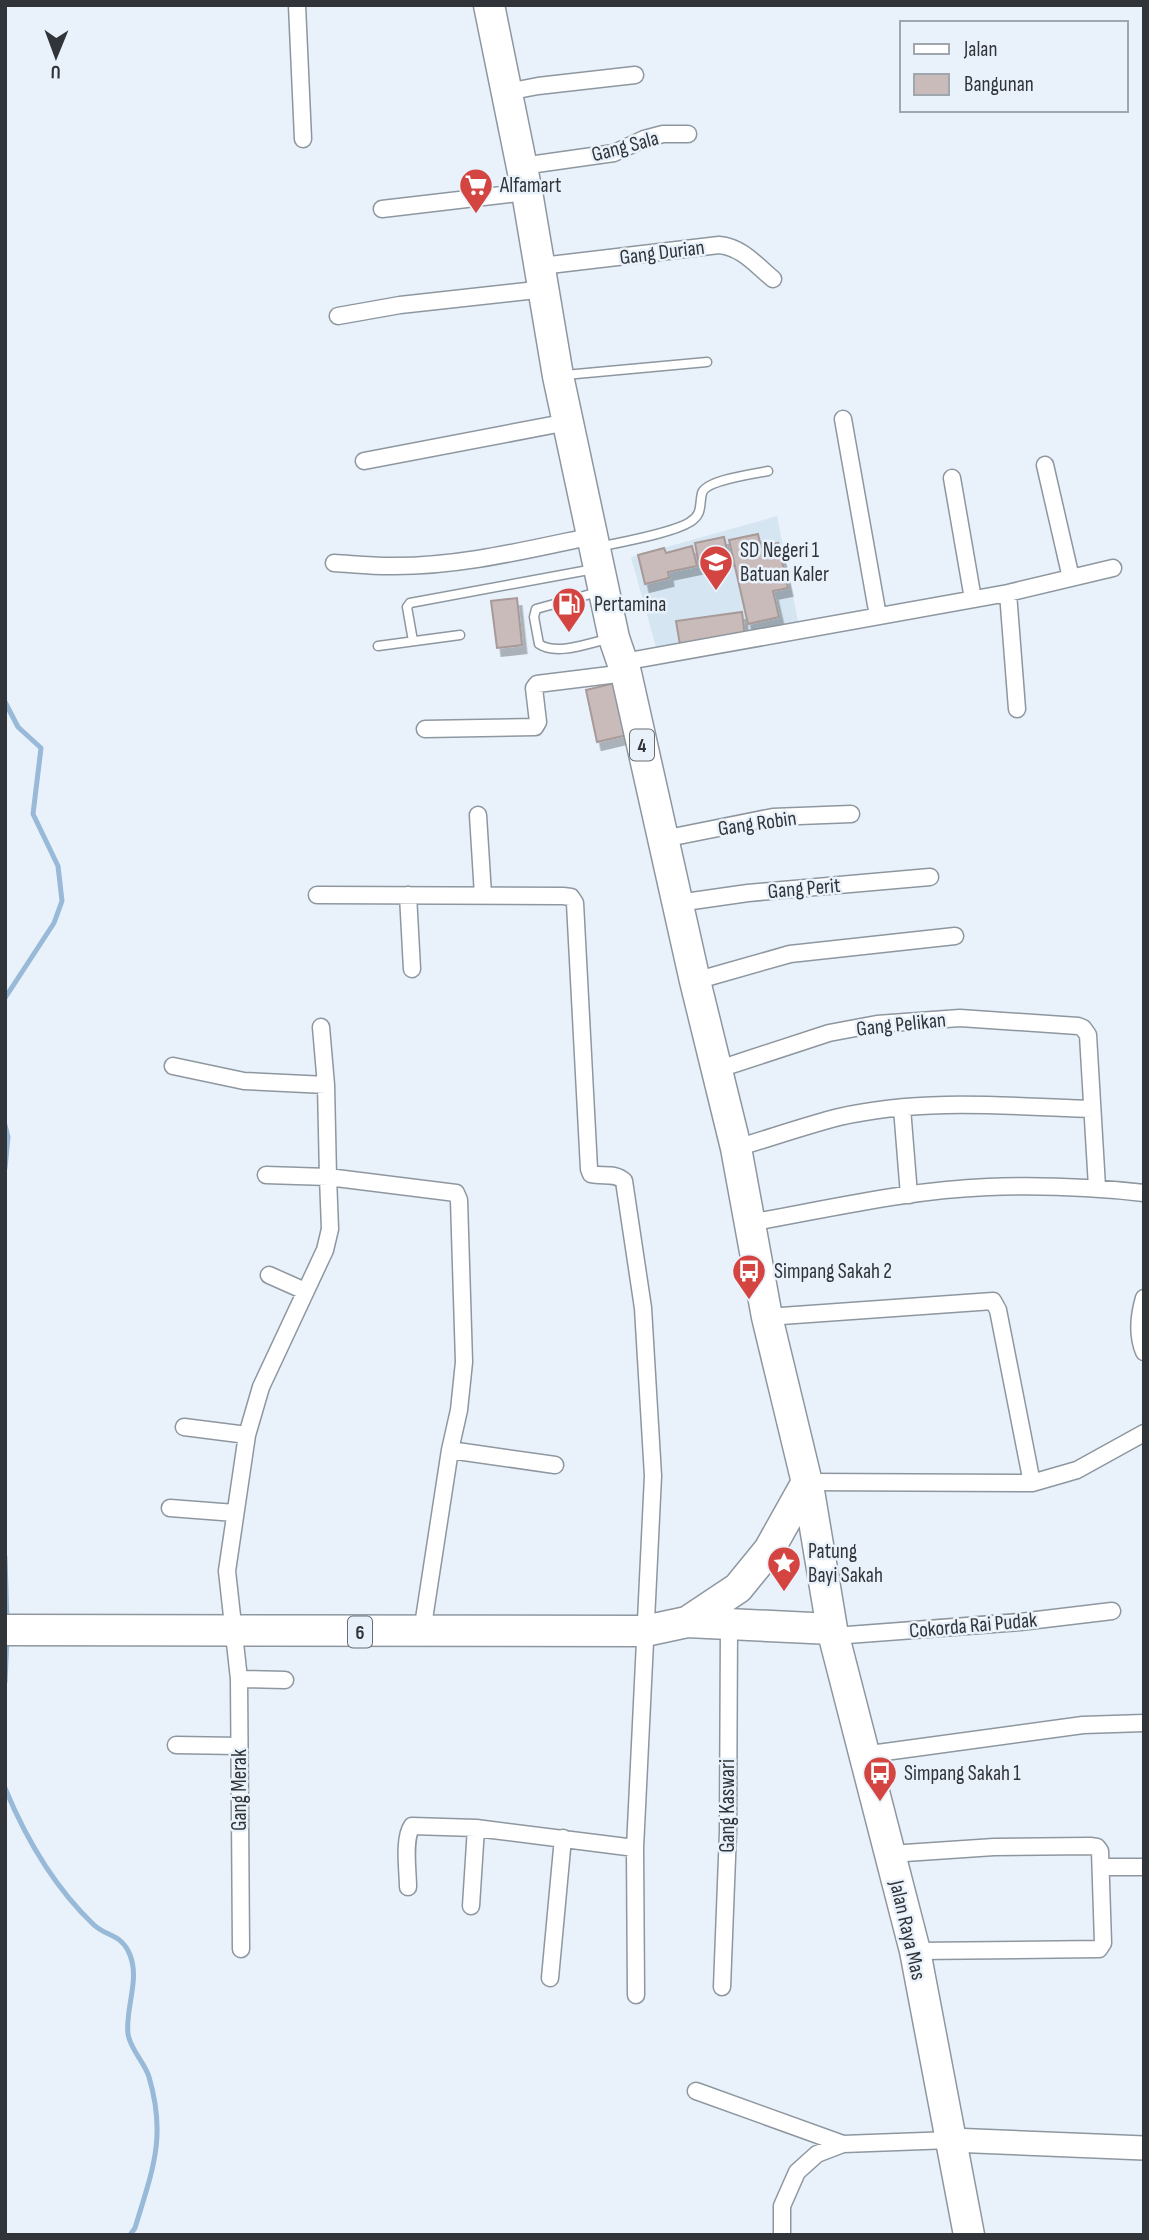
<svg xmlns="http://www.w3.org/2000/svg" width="1149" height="2240" font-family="'Sofia Sans Condensed',sans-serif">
<defs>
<filter id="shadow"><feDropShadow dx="4.5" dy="8" stdDeviation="0" flood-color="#0004"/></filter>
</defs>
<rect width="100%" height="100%" fill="#e9f2fb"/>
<path fill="#d5e5f2" d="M 777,516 L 799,626 L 657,651 L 631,557 Z"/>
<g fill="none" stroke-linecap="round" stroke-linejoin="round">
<path stroke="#98b9d7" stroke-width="5" d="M 5,702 L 18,727 L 41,748 L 33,814 L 58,866 L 62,901 L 54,923 L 5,998
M 5,1125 L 8,1137 L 5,1168
M 5,1557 L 7,1622
M 5,1682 L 7,1639
M 5,1788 C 26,1839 54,1887 94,1925 C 107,1937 122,1934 130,1955 C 140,1980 125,2009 128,2034 C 130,2049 145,2063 149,2077 C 167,2138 152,2171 135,2228 L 130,2235"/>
</g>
<path fill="#c8bbba" stroke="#a79a98" stroke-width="2" filter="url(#shadow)" d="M 758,534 L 761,547 L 778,543 L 788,588 L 773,591 L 779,617 L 748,624 L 729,540 Z
M 724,537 L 729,558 L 699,565 L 695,543 Z
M 692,546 L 697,566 L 668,572 L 669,578 L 645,584 L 638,555 L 664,548 L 666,553 Z
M 517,598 L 522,645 L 497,648 L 491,601 Z
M 742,612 L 745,637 L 680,645 L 676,621 Z
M 615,683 L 627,735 L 597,742 L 586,690 Z"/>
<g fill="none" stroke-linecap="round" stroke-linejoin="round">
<g stroke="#8e979f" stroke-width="11">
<path id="lane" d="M 565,375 L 707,362
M 599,547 C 621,542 673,533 690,522 C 703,514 699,505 702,493 C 706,480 753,474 768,471
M 598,592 L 536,609 L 534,617 L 539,644 C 557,656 588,643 608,639
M 413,641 L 407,607 L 410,603 L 594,569
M 378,646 L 460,635"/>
</g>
<g stroke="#8e979f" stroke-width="19">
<path id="street" d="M 297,5 L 303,139
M 507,92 L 538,86 L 635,75
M 522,166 L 614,153 L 644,139 L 663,134 L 688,134
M 382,209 L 527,192
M 541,266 L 719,245 C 742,247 756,265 773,279
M 338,316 L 400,305 L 545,289
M 843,419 L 878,616
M 364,461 L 568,422
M 1045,465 L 1071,578
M 952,478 L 973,599
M 334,563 C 352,564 371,566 389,566 C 458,567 526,550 593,536
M 1008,593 L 1017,709
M 623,662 L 1008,593 L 1113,568
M 425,729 L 535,727 L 538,722 L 534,688 L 537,684 L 626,673
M 478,815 L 483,895
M 663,839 L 773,817 L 851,814
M 317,895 L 563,896 L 571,897 L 575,903 L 589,1169 L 591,1174 C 602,1177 615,1172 624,1181 L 643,1308 L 653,1476 L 635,1848 L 636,1995
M 408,895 L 412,969
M 678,903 L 748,893 L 930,877
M 695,981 L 790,954 L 955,936
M 173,1066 L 244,1081 L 326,1085
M 716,1070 L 829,1033 L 877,1024 L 960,1018 L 1078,1026 L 1083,1028 L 1088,1035 L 1097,1187
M 902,1108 L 909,1195
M 736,1148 C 770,1138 804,1126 839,1117 C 921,1098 1009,1106 1092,1109
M 266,1175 L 328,1177 L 326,1085 L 321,1027
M 749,1223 C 828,1209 908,1190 988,1187 C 1040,1185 1092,1187 1144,1193
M 269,1275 L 305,1291
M 1144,1298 C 1139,1315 1137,1335 1144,1352
M 767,1317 L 993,1301 L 998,1310 L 1032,1483
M 184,1427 L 247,1435
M 450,1450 L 555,1465
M 807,1482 L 1032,1483 L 1077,1470 L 1144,1433
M 170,1508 L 235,1513
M 834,1636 L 1020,1622 L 1112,1611
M 239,1679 L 285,1680
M 176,1745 L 239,1746
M 863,1755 L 1083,1725 L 1144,1723
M 890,1854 L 994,1847 L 1090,1846 L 1097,1847 L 1100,1851 L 1103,1943 L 1099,1949 L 915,1951
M 1102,1867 L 1144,1867
M 408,1887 C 408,1871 403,1839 412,1826 L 476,1828 L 635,1848
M 471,1906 L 476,1828
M 241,1949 L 239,1679 L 227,1571 L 247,1435 L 261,1387 L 325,1250 L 330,1229 L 328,1177 L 456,1193 L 459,1200 L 464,1362 L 459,1410 L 450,1450 L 422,1632
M 550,1978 L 563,1838
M 722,1987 L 728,1832 L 729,1625
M 696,2091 L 843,2144
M 782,2235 L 782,2206 L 797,2172 L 817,2154 L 843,2144 L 951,2140"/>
</g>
<g stroke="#8e979f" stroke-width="26">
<path id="secondary" d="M 951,2140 L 1144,2148"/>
</g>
<g stroke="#8e979f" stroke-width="33">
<path id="highway" d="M 489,5 L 527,192 L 558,376 L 614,638 L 626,673 L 695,981 L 736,1148 L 767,1317 L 809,1491 L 832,1629 L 915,1951 L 969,2235
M 687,1622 L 738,1588 L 769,1550 L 807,1482
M 5,1630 L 645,1631 L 687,1622 L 832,1629"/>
</g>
<use href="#lane" stroke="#fff" stroke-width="8"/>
<use href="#street" stroke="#fff" stroke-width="16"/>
<use href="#secondary" stroke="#fff" stroke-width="23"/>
<use href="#highway" stroke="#fff" stroke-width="30"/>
</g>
<defs>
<g id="supermarket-pin" transform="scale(1.75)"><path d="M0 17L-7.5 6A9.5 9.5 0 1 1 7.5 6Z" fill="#d44541" stroke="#e9f2fb"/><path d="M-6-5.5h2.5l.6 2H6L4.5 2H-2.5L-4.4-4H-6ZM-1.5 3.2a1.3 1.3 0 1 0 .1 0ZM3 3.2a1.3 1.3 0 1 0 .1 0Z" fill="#fff"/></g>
<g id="school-pin" transform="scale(1.75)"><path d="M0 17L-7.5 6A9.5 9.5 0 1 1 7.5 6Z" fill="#d44541" stroke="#e9f2fb"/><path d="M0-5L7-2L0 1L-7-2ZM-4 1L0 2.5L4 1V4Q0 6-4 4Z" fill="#fff"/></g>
<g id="fuel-pin" transform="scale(1.75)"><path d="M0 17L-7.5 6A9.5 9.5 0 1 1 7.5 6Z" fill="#d44541" stroke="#e9f2fb"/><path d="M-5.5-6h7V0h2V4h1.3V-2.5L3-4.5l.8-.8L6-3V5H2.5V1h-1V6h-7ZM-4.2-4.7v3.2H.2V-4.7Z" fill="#fff"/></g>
<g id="bus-pin" transform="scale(1.75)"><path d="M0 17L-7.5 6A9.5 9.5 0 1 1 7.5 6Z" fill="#d44541" stroke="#e9f2fb"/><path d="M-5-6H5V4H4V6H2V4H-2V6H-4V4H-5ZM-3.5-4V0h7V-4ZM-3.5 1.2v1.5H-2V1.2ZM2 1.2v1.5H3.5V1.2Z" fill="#fff"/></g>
<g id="sight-pin" transform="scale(1.75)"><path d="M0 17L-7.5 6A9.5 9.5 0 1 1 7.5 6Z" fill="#d44541" stroke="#e9f2fb"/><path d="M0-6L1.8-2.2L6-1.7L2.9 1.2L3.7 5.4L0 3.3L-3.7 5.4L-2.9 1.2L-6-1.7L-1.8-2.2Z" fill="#fff"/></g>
</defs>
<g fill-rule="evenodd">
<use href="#supermarket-pin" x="476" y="185"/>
<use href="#school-pin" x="716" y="562"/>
<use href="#fuel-pin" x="569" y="604"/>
<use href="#bus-pin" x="749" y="1271"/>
<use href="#sight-pin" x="784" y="1563"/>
<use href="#bus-pin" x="880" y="1773"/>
</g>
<g text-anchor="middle" stroke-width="5" stroke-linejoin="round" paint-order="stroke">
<g fill="#e9f2fb" stroke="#686d72" stroke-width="2">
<rect x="630" y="729.5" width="24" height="31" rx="5"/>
<rect x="348" y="1616.5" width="24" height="31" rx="5"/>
</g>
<g font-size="19" font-weight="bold" fill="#313438">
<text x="642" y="752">4</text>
<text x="360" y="1639">6</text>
</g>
<g font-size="21" fill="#313438" stroke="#e9f2fb">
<text transform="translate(625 146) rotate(-15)" y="7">Gang Sala</text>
<text transform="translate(662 252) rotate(-7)" y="7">Gang Durian</text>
<text transform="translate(757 823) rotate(-8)" y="7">Gang Robin</text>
<text transform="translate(804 888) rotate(-5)" y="7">Gang Perit</text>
<text transform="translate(901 1024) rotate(-6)" y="7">Gang Pelikan</text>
<text transform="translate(973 1625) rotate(-5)" y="7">Cokorda Rai Pudak</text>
<text transform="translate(239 1790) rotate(-90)" y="7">Gang Merak</text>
<text transform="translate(727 1806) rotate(-90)" y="7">Gang Kaswari</text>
<text transform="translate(908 1930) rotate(77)" y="7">Jalan Raya Mas</text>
</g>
<g font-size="21" fill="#313438" stroke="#e9f2fb" text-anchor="start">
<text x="500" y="192">Alfamart</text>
<text x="740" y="557">SD Negeri 1<tspan x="740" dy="24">Batuan Kaler</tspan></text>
<text x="594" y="611">Pertamina</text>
<text x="774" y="1278">Simpang Sakah 2</text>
<text x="808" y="1558">Patung<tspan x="808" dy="24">Bayi Sakah</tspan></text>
<text x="904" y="1780">Simpang Sakah 1</text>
</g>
</g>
<rect width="1149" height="2240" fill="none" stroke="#313438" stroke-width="14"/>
<rect x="900" y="21" width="228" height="91" fill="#e9f2fb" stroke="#9fa6ad" stroke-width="2"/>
<rect x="914" y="44" width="35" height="10" fill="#ffffff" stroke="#9fa6ad" stroke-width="2"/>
<text x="964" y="56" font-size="21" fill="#313438">Jalan</text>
<rect x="914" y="74" width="35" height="21" fill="#c8bbba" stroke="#9fa6ad" stroke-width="2"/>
<text x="964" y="91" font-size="21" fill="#313438">Bangunan</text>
<g transform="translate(56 56) rotate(181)" stroke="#e9f2fb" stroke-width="5" paint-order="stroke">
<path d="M0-5L12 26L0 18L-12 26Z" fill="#313438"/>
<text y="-10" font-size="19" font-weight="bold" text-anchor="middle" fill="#313438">U</text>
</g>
</svg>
